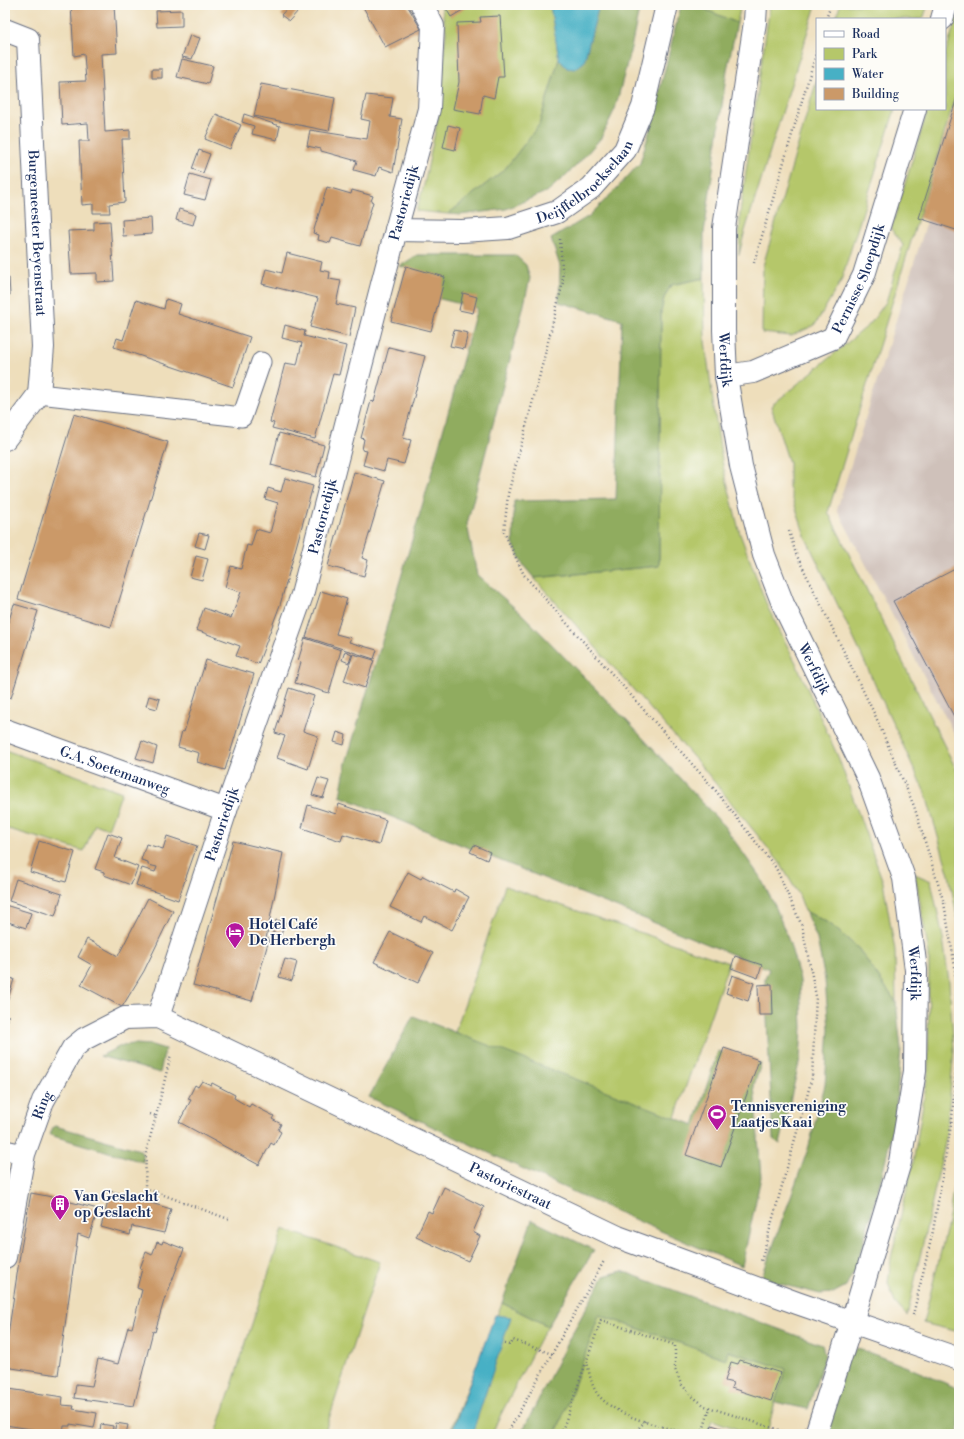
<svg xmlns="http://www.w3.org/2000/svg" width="964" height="1439" font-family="'Libre Bodoni',serif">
<rect width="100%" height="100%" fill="#fdfcf7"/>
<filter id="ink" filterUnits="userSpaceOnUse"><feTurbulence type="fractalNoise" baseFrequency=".025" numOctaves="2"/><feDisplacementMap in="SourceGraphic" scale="8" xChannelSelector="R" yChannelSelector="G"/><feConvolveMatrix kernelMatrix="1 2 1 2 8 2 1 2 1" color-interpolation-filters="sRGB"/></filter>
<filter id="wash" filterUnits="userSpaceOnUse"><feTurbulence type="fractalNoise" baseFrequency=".012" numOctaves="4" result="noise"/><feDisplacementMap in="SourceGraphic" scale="16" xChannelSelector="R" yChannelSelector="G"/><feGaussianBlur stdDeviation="0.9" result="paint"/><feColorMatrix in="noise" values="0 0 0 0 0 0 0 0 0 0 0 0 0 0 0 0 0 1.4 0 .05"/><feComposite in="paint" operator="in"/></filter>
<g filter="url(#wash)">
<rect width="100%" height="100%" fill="#eedebb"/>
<path fill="#cfc1ba" d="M 959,119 L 959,743 L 837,509 Z"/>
<path fill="#b5c76a" stroke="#687b64" d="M 441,5 L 550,5 L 559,59 L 539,125 L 505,169 L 448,214 L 416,211 L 424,185 L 438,118 L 446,31 Z
M 695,5 L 741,5 L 737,23 Z
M 770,5 L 816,5 L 744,234 L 739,255 L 740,213 Z
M 840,5 L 928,5 L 923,19 L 836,19 Z
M 959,10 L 959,85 L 828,512 L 959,775 L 959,928 L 949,875 L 926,795 L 861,654 L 805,536 L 789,487 L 789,463 L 771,406 L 870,324 L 886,302 L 903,245 L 891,229 L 928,109 L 945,109 L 945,55 Z
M 817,79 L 817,109 L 895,109 L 841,281 L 815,325 L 791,336 L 762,333 L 763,266 Z
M 704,278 L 705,341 L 714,409 L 723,466 L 740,534 L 768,608 L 796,663 L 839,759 L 883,882 L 895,950 L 896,1002 L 858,948 L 830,924 L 805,911 L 799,895 L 780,863 L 703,768 L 534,578 L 659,566 L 661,312 L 664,298 L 671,285 Z
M 5,750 L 122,792 L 108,829 L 95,824 L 84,851 L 5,828 Z
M 915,874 L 931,881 L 943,938 L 949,982 L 954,1050 L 946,1138 L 907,1316 L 895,1303 L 888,1283 L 891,1258 L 913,1163 L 928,1074 L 929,954 Z
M 505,886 L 729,963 L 673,1123 L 450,1047 Z
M 959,1151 L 959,1332 L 923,1323 L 948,1223 Z
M 283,1229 L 380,1262 L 324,1434 L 216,1434 Z
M 502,1303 L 548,1326 L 539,1340 L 497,1422 L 492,1434 L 449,1434 Z
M 599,1315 L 726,1359 L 727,1351 L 787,1369 L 775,1402 L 767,1433 L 751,1434 L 712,1420 L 708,1434 L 556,1434 Z"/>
<path fill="#90ac5e" stroke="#566e5e" d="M 599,5 L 640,5 L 631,48 L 615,109 L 601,138 L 575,167 L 548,191 L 506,209 L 460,215 L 448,214 L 505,169 L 539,125 L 559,59 L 567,68 L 584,62 Z
M 681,5 L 695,5 L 737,23 L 727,70 L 704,233 L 704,278 L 671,285 L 664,298 L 661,312 L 659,566 L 534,578 L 523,565 L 513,543 L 514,501 L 616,499 L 622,320 L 559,302 L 560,266 L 551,239 L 589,216 L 618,187 L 640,163 L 649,133 Z
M 417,255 L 515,255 L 526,265 L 530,278 L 523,309 L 467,524 L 477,575 L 523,615 L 628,722 L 724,826 L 760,877 L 776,908 L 790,944 L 800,980 L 802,1027 L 800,1059 L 780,1144 L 773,1139 L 765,979 L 769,969 L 340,796 L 346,763 L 425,496 L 477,308 L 432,297 L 437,276 L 400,266 Z
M 805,911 L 830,924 L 858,948 L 896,1002 L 901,1049 L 895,1119 L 882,1175 L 857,1265 L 846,1286 L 833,1293 L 820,1294 L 761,1279 L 808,1149 L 825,1085 L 829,1029 L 825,980 L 817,939 Z
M 413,1016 L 694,1125 L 718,1051 L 761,1064 L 754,1085 L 761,1177 L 742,1266 C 616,1213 493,1155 369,1097 Z
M 135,1044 L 152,1045 L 165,1049 L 160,1073 L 100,1056 L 123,1045 Z
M 55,1126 L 140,1150 L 143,1156 L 143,1162 L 50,1135 L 53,1127 Z
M 532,1220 L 594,1250 L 548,1326 L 502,1303 Z
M 622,1271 L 822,1345 L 825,1355 L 808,1409 L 775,1402 L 786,1369 L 728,1351 L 726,1359 L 599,1315 L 568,1403 L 555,1434 L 521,1434 L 570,1337 L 604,1276 Z
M 857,1348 L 910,1368 L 959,1389 L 959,1434 L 822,1434 L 847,1359 Z"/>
<path fill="#47b0c5" stroke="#317092" d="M 550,5 L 599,5 L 584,62 L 575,69 L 567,68 L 559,59 Z
M 495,1315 L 511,1317 L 472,1434 L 451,1434 Z"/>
<g id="blocks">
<path fill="#cb9968" d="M 71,5 L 114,5 L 117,53 L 101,54 L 105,132 L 130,130 L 130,139 L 122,139 L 125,202 L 109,204 L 110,213 L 93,213 L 93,204 L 82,205 L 79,141 L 89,141 L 88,123 L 62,125 L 60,82 L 86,81 L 84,54 L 74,56 Z
M 290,5 L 294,5 L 299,10 L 289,21 L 281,15 Z
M 362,5 L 407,5 L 421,29 L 385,47 Z
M 444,5 L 471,5 L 451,17 Z
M 182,10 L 182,26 L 157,27 L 156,11 Z
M 500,16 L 504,77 L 498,77 L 494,98 L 483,95 L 480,114 L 453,109 L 459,82 L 457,23 L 481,22 L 480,17 Z
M 190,35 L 200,38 L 192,59 L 182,57 Z
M 182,59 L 213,66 L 208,84 L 177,77 Z
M 152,69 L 162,69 L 162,78 L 152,78 Z
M 261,84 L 335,98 L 329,131 L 254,116 Z
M 959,91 L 959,231 L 919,218 Z
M 366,95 L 393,98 L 390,117 L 402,119 L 393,172 L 379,167 L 376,176 L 354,170 L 357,161 L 321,151 L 321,149 L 307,146 L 310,130 L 367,139 L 370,121 L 361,119 Z
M 216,114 L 241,125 L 230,149 L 205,139 Z
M 244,114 L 280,126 L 277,140 L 252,134 L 254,126 L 242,122 Z
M 448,125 L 460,128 L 455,150 L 443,147 Z
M 199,150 L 210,154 L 203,173 L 192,169 Z
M 190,174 L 211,180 L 205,200 L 184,195 Z
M 327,187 L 351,194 L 352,190 L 373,196 L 371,201 L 373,202 L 360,246 L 332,238 L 330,243 L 318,240 L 319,235 L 313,233 Z
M 179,209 L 196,214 L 193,225 L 176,220 Z
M 151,218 L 152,234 L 123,236 L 122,220 Z
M 110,221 L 114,281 L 97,282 L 97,273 L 71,274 L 68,231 L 94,230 L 94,222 Z
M 287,253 L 322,262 L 320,270 L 330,272 L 329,279 L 341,281 L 336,304 L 355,308 L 349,337 L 310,327 L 318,298 L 262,284 L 266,269 L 282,273 Z
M 406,266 L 445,277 L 431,331 L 391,321 Z
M 5,278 L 9,278 L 10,295 L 5,295 Z
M 463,293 L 477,297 L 473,313 L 459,310 Z
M 166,299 L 181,304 L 178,314 L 250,337 L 233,387 L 114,347 L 117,338 L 123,340 L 136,300 L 164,309 Z
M 285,325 L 305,331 L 304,336 L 346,346 L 339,375 L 333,374 L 315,439 L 272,428 L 274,423 L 270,422 L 285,363 L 297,365 L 302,343 L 282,338 Z
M 454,330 L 468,333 L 464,349 L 450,346 Z
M 389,347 L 425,356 L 403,438 L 411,440 L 404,464 L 387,460 L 384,471 L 363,465 L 367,451 L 362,450 L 364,439 L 361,438 L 371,401 L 374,402 Z
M 74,414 L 168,442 L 111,627 L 18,599 Z
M 279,433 L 324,445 L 316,477 L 271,465 Z
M 354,472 L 385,481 L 362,558 L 368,560 L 364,576 L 328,566 Z
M 285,478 L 313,486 L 280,605 L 258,664 L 236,656 L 240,646 L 196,630 L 204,608 L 231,618 L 241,592 L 225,587 L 231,566 L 241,569 L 247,545 L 251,546 L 256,529 L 270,533 L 278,503 L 265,499 L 268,488 L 281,492 Z
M 199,533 L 209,535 L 205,549 L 195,546 Z
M 196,556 L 208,559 L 202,580 L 190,577 Z
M 959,567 L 959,726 L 893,601 Z
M 321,591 L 347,599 L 336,634 L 351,638 L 349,642 L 377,650 L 374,659 L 306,637 Z
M 14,604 L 38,611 L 11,698 L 5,695 L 5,633 Z
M 305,638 L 341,650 L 329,693 L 295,683 L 301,662 L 298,661 Z
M 345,651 L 352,654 L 349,663 L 342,660 Z
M 353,654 L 374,660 L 365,688 L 344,681 Z
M 206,660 L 254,674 L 225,770 L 197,762 L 199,753 L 178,747 L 182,731 L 184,732 Z
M 289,688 L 314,696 L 303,731 L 318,736 L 308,769 L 277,758 L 285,736 L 275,733 Z
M 149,696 L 160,699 L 157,709 L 146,706 Z
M 337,732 L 346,735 L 344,745 L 334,742 Z
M 142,741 L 157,747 L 153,763 L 136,758 Z
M 318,778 L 329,781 L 323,798 L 312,795 Z
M 339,804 L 386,820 L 379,845 L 343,834 L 341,841 L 302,828 L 308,805 L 336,814 Z
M 108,833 L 122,838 L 115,858 L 138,867 L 131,885 L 104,875 L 104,872 L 95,869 Z
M 167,836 L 197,846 L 178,900 L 136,885 L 142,868 L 155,872 L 157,867 L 148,865 L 148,862 L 141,860 L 146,844 L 163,849 Z
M 39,841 L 75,852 L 66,882 L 30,872 Z
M 233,841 L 283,853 L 266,939 L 269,939 L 252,1001 L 193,985 Z
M 474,845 L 490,852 L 487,860 L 470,852 Z
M 408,872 L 421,879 L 423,876 L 454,892 L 455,889 L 469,897 L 452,930 L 424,916 L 421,922 L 390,907 Z
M 16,879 L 62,894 L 55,916 L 9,901 Z
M 148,898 L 173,911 L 144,971 L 122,1007 L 81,985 L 92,965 L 78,957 L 87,939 L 118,956 Z
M 5,905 L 31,913 L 26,928 L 5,921 Z
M 276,920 L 285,922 L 281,935 L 272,932 Z
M 390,932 L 433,953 L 418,983 L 374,962 Z
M 735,956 L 762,965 L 758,978 L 731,968 Z
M 285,959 L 297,962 L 292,981 L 279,977 Z
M 732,975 L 754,983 L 748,1001 L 726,993 Z
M 5,977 L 14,979 L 5,1009 Z
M 772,984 L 773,1015 L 759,1015 L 758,985 Z
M 5,1015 L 9,1016 L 5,1029 Z
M 724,1048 L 759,1060 L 721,1167 L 686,1155 Z
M 202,1081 L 211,1085 L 212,1083 L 235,1095 L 234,1098 L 249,1107 L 251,1104 L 262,1110 L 274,1116 L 272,1119 L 281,1124 L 278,1130 L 281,1132 L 274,1145 L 271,1143 L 259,1165 L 179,1122 L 191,1100 L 188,1099 L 195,1085 L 198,1087 Z
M 444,1187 L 484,1207 L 473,1232 L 480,1236 L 468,1261 L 416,1237 L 428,1211 L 432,1213 Z
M 111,1191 L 171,1209 L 164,1233 L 132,1226 L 130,1235 L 101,1227 Z
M 31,1193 L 63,1199 L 63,1200 L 98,1209 L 89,1238 L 78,1234 L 58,1375 L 5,1367 L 5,1355 L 21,1248 Z
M 163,1241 L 184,1249 L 166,1297 L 165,1297 L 155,1332 L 153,1331 L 134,1406 L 74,1398 L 76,1384 L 92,1386 L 98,1359 L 118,1364 L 128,1327 L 132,1328 L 142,1290 L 137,1288 L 142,1269 L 140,1268 L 146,1252 L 152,1255 L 157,1242 L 162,1244 Z
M 740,1360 L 781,1373 L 771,1401 L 731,1388 L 733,1383 L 725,1381 L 731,1362 L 738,1364 Z
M 9,1389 L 63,1397 L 62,1405 L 74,1406 L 73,1409 L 97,1413 L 94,1428 L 70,1424 L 70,1426 L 64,1426 L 63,1434 L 5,1425 L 5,1412 Z
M 116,1423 L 128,1425 L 126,1434 L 114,1434 Z
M 101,1424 L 113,1426 L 112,1434 L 100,1432 Z
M 712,1425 L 740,1434 L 709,1434 Z
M 5,1428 L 40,1433 L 40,1434 L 5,1434 Z"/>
</g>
</g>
<g filter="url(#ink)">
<use href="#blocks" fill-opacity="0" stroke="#656c7f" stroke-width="1"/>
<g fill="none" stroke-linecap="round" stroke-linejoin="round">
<g stroke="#656c7f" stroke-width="21">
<path id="service" d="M 39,394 L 242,417 L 261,362
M 5,1150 L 24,1154"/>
</g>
<g stroke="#656c7f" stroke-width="24">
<g id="minor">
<path id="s1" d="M 756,5 L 755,22 L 724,228 L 724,330 L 726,376 L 741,466 L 764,555 L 783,604 L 868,778 L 904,878 L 916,970 L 915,1071 L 900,1162 L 852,1322 L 816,1434"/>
<path d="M 942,19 L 946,5"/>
<path id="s2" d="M 5,30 L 28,39 L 43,347 L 39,394 L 5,439"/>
<path id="s3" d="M 396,230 L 462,231 L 508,228 L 557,212 L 591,188 L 625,150 L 643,107 L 667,5"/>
<path id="s4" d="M 726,376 L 753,372 L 833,338 L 864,275 L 915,109"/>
<path id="s5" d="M 5,730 L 226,810"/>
<path id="s6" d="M 158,1017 L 226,810 L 302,595 L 396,230 L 429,109 L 433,26 L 422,5"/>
</g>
</g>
<g stroke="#656c7f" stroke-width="24">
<g id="tertiary">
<path id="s7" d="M 5,1257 L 24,1154 L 43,1101 L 73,1048 L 84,1039 L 125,1018 L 158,1017 L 618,1237 L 797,1303 L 959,1359"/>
</g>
</g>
<path stroke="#656c7f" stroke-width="2.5" stroke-dasharray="1 3" stroke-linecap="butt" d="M 826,19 L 831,5
M 560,239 L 563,282 L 539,378 L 508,494 L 504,532 L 524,575 L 716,791 L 776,868 L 802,926 L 816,996 L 812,1078 L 761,1261
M 754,263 L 817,50
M 789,531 L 796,554 L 875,715 L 914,806 L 944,903 L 955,967 L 957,1058 L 952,1119 L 933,1231 L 913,1315
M 150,1114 L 156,1116 L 146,1152 L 145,1188 L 231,1220
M 156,1116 L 171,1054
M 505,1344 L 511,1345 L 513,1340 L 552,1354
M 587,1361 C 589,1372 591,1386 599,1396 C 620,1419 661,1426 690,1434
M 507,1434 L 604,1261
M 561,1434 L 601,1320 L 675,1345 L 675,1369 L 681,1384 L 692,1396 L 705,1406 L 788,1433
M 634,1434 L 645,1421
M 702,1434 L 710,1408"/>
<use href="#service" stroke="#fff" stroke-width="19"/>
<use href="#minor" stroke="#fff" stroke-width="22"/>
<use href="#tertiary" stroke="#fff" stroke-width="22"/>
</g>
</g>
<defs>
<g id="hotel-pin" transform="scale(1)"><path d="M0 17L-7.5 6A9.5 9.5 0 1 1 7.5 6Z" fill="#b5179e" stroke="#fdfcf7"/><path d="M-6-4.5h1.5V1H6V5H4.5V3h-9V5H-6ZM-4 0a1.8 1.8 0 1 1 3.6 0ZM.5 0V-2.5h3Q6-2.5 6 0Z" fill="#fff"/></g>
<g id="stadium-pin" transform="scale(1)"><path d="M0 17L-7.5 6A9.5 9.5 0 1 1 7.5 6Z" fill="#b5179e" stroke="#fdfcf7"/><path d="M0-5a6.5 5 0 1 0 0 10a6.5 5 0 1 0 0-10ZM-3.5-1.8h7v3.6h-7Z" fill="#fff"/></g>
<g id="building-pin" transform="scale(1)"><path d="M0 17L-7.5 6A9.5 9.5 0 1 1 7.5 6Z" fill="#b5179e" stroke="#fdfcf7"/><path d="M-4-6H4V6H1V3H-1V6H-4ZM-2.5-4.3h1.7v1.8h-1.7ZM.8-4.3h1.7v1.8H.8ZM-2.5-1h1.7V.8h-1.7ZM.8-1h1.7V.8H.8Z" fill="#fff"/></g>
</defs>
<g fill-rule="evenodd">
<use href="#hotel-pin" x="235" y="932"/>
<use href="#stadium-pin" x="717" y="1114"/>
<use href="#building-pin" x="60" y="1204"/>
</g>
<g text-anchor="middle" stroke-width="3.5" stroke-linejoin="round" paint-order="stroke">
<g font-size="14" fill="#1b2f5e" stroke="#fdfcf7">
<text dy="5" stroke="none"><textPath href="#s3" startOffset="204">Deijffelbroekselaan</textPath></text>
<text dy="5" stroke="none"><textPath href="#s6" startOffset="851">Pastoriedijk</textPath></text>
<text dy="5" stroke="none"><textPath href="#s2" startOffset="219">Burgemeester Beyenstraat</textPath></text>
<text dy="5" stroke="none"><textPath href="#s4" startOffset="179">Pernisse Sloepdijk</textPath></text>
<text dy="5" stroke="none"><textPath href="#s1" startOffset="357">Werfdijk</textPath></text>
<text dy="5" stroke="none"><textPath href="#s6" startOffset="527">Pastoriedijk</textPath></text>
<text dy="5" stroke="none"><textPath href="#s1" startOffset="681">Werfdijk</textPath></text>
<text dy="5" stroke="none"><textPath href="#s5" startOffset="117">G.A. Soetemanweg</textPath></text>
<text dy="5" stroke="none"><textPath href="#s6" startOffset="203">Pastoriedijk</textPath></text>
<text dy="5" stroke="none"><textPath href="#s1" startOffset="1005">Werfdijk</textPath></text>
<text dy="5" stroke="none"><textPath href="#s7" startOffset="157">Ring</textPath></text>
<text dy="5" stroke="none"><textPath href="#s7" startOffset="706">Pastoriestraat</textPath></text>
</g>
<g font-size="14" font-weight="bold" fill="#1b2f5e" stroke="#fdfcf7" text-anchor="start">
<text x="249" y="929">Hotel Café<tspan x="249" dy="16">De Herbergh</tspan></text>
<text x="731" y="1111">Tennisvereniging<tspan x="731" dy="16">Laatjes Kaai</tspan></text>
<text x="74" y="1201">Van Geslacht<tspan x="74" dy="16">op Geslacht</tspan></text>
</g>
</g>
<rect width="964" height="1439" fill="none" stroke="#fdfcf7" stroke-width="20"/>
<rect x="816" y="18" width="130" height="92" fill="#fdfcf7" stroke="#a3aaba"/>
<rect x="824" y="31" width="20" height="6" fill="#ffffff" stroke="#a3aaba"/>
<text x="852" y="38" font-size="12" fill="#1b2f5e">Road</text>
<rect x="824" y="48" width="20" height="12" fill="#b5c76a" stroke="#a3aaba"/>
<text x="852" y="58" font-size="12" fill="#1b2f5e">Park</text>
<rect x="824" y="68" width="20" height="12" fill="#47b0c5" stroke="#a3aaba"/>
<text x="852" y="78" font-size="12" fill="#1b2f5e">Water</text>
<rect x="824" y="88" width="20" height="12" fill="#cb9968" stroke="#a3aaba"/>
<text x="852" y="98" font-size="12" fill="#1b2f5e">Building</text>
</svg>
